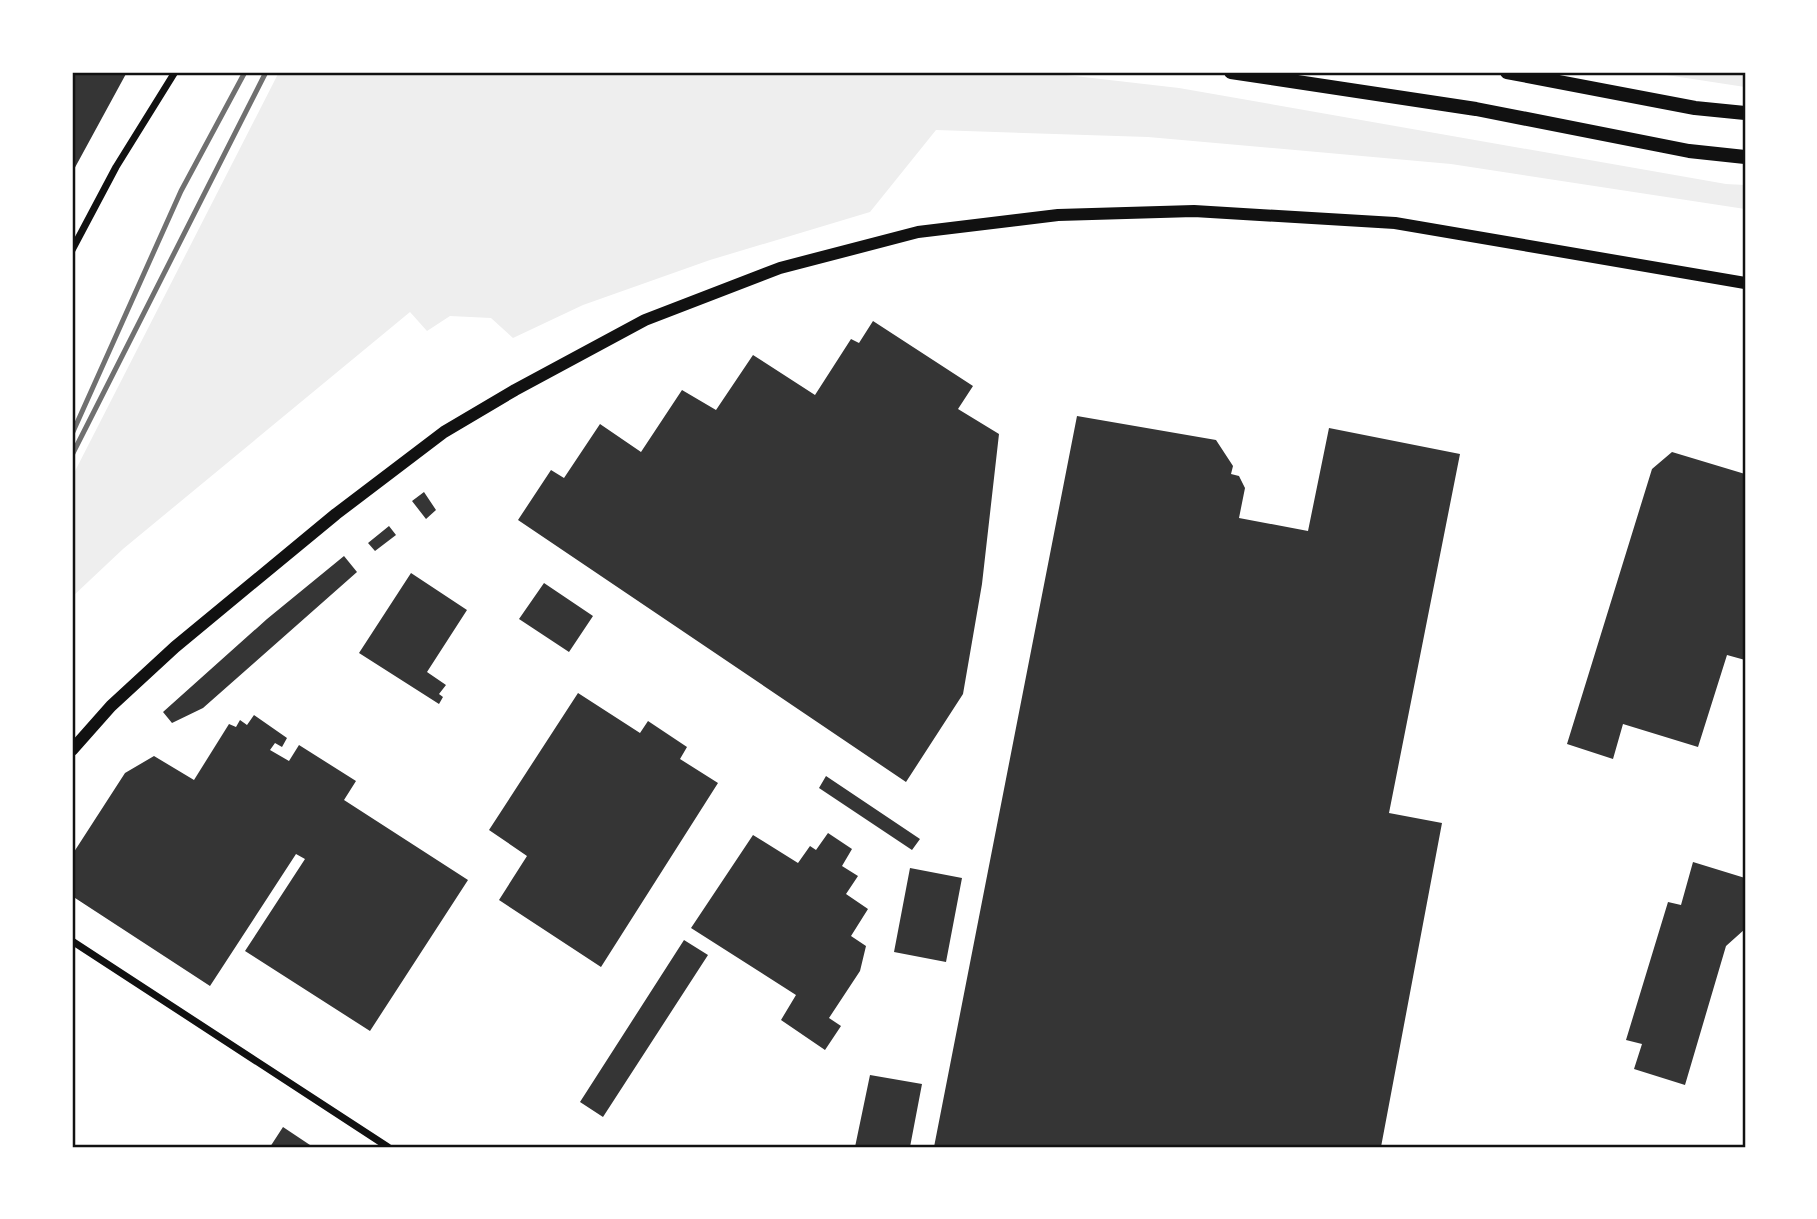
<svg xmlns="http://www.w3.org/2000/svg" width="1817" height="1219" font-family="Manrope,sans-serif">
<rect width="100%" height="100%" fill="#fff"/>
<path fill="#eee" d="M 279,72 L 1040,72 L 1179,88 L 1726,184 L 1745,185 L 1745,209 L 1451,164 L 1148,137 L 936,130 L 870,212 L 710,260 L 583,305 L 513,338 L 491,318 L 450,316 L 427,331 L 410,312 L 123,549 L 72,597 L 72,477 Z
M 1647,72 L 1745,72 L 1745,87 Z"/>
<path fill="#353535" d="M 72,72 L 127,72 L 72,173 Z
M 873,321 L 973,386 L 958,409 L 999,434 L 982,584 L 963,694 L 906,782 L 518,520 L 551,470 L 564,478 L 600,424 L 641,452 L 682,390 L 716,410 L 753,355 L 815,395 L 851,339 L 859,343 Z
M 1077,416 L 1216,440 L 1233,466 L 1231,474 L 1239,476 L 1245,488 L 1239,518 L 1308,531 L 1329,428 L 1460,454 L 1389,813 L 1442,823 L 1381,1147 L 934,1147 Z
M 1672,452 L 1745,474 L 1745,660 L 1727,655 L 1698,747 L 1623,724 L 1613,759 L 1567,744 L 1652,469 Z
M 424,492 L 436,510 L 426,519 L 412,501 Z
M 389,526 L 396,535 L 375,551 L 368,543 Z
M 344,556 L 357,572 L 203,708 L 172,723 L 163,712 L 267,619 Z
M 411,573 L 467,610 L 427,672 L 446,685 L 439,694 L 443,697 L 439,704 L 359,653 Z
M 544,583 L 593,616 L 569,652 L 519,619 Z
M 578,693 L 640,733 L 648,721 L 687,747 L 680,759 L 718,783 L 601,967 L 499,900 L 527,856 L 489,830 Z
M 254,715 L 287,738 L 282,747 L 275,743 L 270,750 L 289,761 L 299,745 L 356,781 L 344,800 L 468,880 L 370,1031 L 245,951 L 305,859 L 296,854 L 210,986 L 72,896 L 72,855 L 125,773 L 154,756 L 194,780 L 229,724 L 236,727 L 240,720 L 247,725 Z
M 826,776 L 920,839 L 912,850 L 819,788 Z
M 828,833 L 852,849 L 842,866 L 858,876 L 846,894 L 868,909 L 851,936 L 866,946 L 860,971 L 829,1018 L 841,1026 L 825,1050 L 781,1020 L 796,995 L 691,928 L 753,835 L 798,863 L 810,846 L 816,850 Z
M 1693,862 L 1745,878 L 1745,929 L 1726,946 L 1685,1085 L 1634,1069 L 1642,1044 L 1626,1040 L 1668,902 L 1681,905 Z
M 910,868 L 962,878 L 946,962 L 894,952 Z
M 684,940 L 708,955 L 603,1117 L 580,1102 Z
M 870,1075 L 922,1084 L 910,1147 L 855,1147 Z
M 283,1127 L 313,1147 L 270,1147 Z"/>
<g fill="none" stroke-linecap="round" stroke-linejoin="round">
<path stroke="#111" stroke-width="7" d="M 72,250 L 116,167 L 175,72
M 72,941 L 388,1147"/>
<path stroke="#111" stroke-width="12" d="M 72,750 L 111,706 L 175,647 L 336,514 L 444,432 L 515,390 L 645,320 L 780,268 L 918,232 L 1058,215 L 1194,211 L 1395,223 L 1745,283"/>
<path stroke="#111" stroke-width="14" d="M 1231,72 L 1476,109 L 1689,151 L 1745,157
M 1507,72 L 1695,108 L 1745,113"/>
<path stroke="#707070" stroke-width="5" d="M 72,434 L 181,191 L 245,72
M 72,455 L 266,72"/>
</g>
<rect width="1817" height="1219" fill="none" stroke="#ffffff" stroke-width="147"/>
<rect x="74" y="74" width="1670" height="1072" fill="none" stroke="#111" stroke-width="2.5"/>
</svg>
